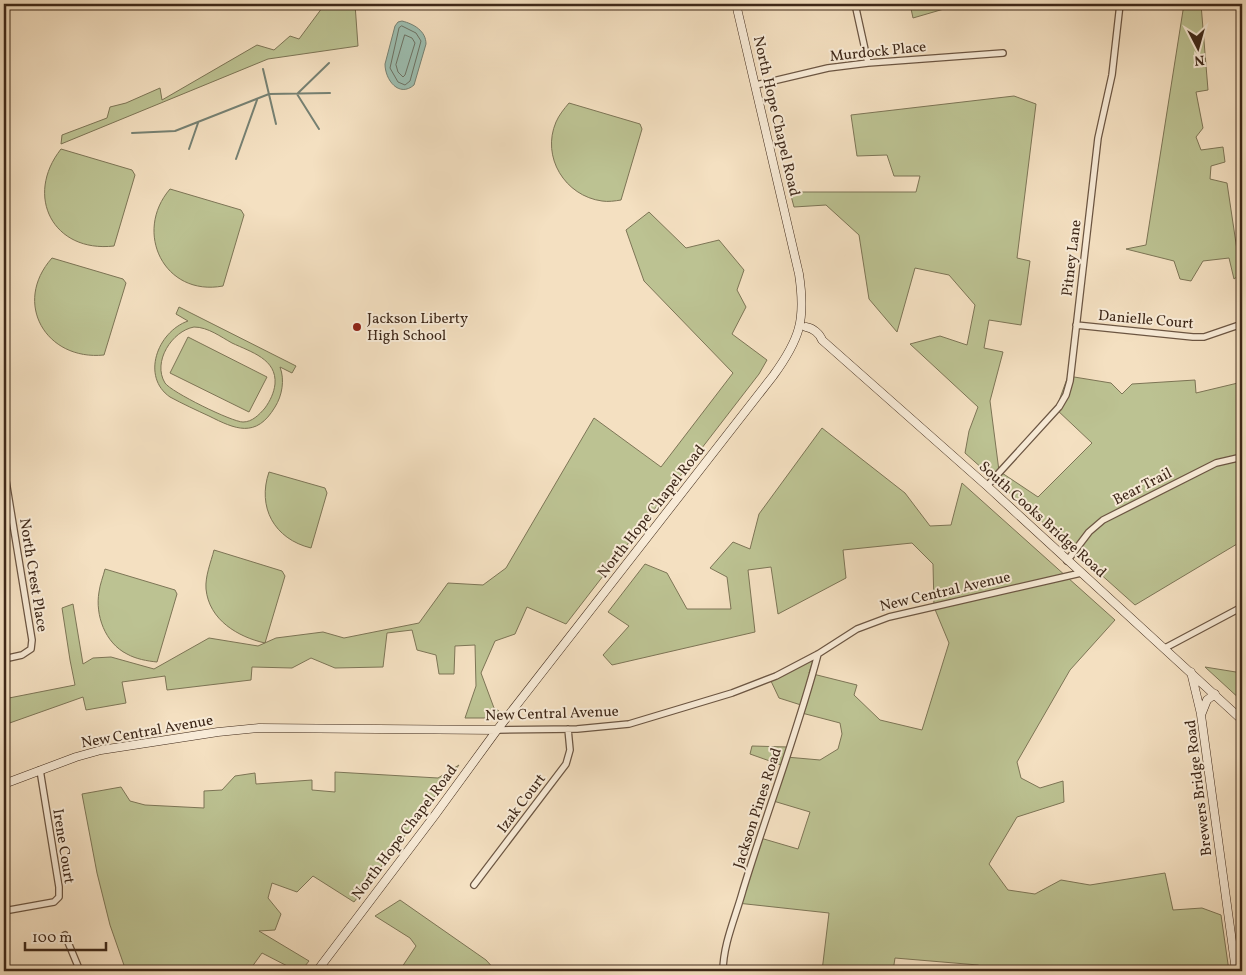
<svg xmlns="http://www.w3.org/2000/svg" width="1246" height="975" font-family="Vollkorn,serif">
<rect width="100%" height="100%" fill="#f4e0c1"/>
<filter id="stains"><feTurbulence type="fractalNoise" baseFrequency=".004" numOctaves="4"/><feColorMatrix values="0 0 0 0 .2 0 0 0 0 .09 0 0 0 0 .02 0 0 0 .5 -.17"/></filter>
<radialGradient id="worn" r=".72"><stop offset=".6" stop-color="#630" stop-opacity="0"/><stop offset="1" stop-color="#630" stop-opacity=".3"/></radialGradient>
<path fill="#bcc292" stroke="#7d7556" fill-rule="evenodd" d="M 325,4 L 355,4 L 358,46 L 268,59 L 61,144 L 62,135 L 107,118 L 110,107 L 126,103 L 160,88 L 162,100 L 257,45 L 274,50 L 290,36 L 299,39 Z
M 910,4 L 961,4 L 913,18 Z
M 1184,4 L 1201,4 L 1208,90 L 1196,92 L 1203,128 L 1196,137 L 1201,150 L 1223,147 L 1225,162 L 1211,166 L 1210,179 L 1227,183 L 1237,250 L 1242,250 L 1242,273 L 1234,279 L 1229,258 L 1203,261 L 1191,281 L 1180,279 L 1174,261 L 1126,249 L 1146,245 Z
M 1014,96 L 1036,104 L 1017,258 L 1030,261 L 1021,325 L 989,320 L 984,348 L 1003,352 L 990,401 L 999,471 L 1038,497 L 1092,443 L 1056,409 L 1068,376 L 1111,383 L 1122,394 L 1132,384 L 1195,380 L 1196,393 L 1242,382 L 1242,541 L 1135,605 L 965,453 L 969,431 L 978,407 L 910,344 L 940,336 L 967,345 L 975,305 L 949,275 L 915,268 L 897,332 L 869,299 L 859,235 L 826,205 L 794,207 L 790,192 L 916,192 L 920,176 L 894,176 L 887,155 L 857,156 L 851,115 Z
M 569,103 L 640,124 L 642,129 L 621,200 C 615,201 608,202 602,201 C 565,196 541,157 556,122 C 559,115 564,109 569,103 Z
M 61,149 L 132,170 L 135,175 L 114,246 C 53,253 24,196 61,149 Z
M 170,189 L 241,210 L 244,215 L 223,286 C 164,297 133,232 170,189 Z
M 649,212 L 686,248 L 719,240 L 744,270 L 737,290 L 746,307 L 732,334 L 767,360 L 759,374 L 566,624 L 527,607 L 515,634 L 495,641 L 481,673 L 494,708 L 499,711 L 494,718 L 465,718 L 476,686 L 475,645 L 455,646 L 454,674 L 439,674 L 436,655 L 417,650 L 412,630 L 387,633 L 383,667 L 335,668 L 311,658 L 292,668 L 252,667 L 251,680 L 167,690 L 165,676 L 122,682 L 126,703 L 86,710 L 83,697 L 4,725 L 4,699 L 75,685 L 70,660 L 62,608 L 73,604 L 83,664 L 93,658 L 111,657 L 154,669 L 209,638 L 258,646 L 276,638 L 323,632 L 344,638 L 419,623 L 448,583 L 483,585 L 506,568 L 594,418 L 661,467 L 733,373 L 644,281 L 626,230 Z
M 52,258 L 123,279 L 126,283 L 104,355 C 46,361 12,303 52,258 Z
M 179,307 L 296,366 L 292,373 L 280,367 C 285,380 282,396 275,407 C 256,439 235,429 209,416 C 196,410 183,404 170,397 C 141,377 157,332 188,321 L 176,314 ZM 194,327 C 208,327 221,337 232,343 C 251,352 277,359 275,384 C 274,393 270,401 265,408 C 259,415 252,422 243,422 C 232,422 171,392 165,383 C 152,362 172,331 194,327 Z
M 188,337 L 267,377 L 249,412 L 170,373 Z
M 822,428 L 905,493 L 930,526 L 951,525 L 962,483 L 1115,620 L 1070,670 L 1017,762 L 1021,778 L 1040,788 L 1063,781 L 1064,802 L 1017,817 L 989,864 L 1008,890 L 1035,894 L 1061,880 L 1090,885 L 1165,873 L 1173,910 L 1202,908 L 1221,915 L 1229,971 L 991,971 L 978,965 L 895,958 L 893,971 L 822,971 L 829,913 L 737,903 L 757,837 L 798,849 L 810,812 L 770,800 L 781,765 L 750,754 L 752,746 L 788,747 L 786,757 L 820,760 L 838,749 L 842,734 L 840,723 L 798,712 L 801,705 L 779,698 L 770,679 L 815,654 L 809,673 L 857,685 L 854,695 L 880,720 L 922,730 L 949,643 L 934,607 L 933,564 L 912,543 L 843,550 L 846,578 L 778,614 L 771,567 L 748,570 L 755,632 L 612,665 L 603,655 L 629,626 L 608,612 L 645,564 L 667,573 L 687,609 L 731,609 L 727,577 L 710,568 L 733,542 L 750,549 L 759,514 Z
M 269,472 L 325,488 L 327,493 L 311,548 C 274,539 257,507 269,472 Z
M 214,550 L 282,571 L 285,576 L 265,643 C 238,637 209,620 206,589 C 205,576 211,562 214,550 Z
M 105,569 L 175,590 L 177,594 L 157,662 C 147,661 136,659 127,654 C 105,643 95,615 99,592 C 100,584 103,577 105,569 Z
M 1205,667 L 1242,673 L 1242,701 Z
M 459,765 L 354,902 L 313,876 L 297,892 L 272,883 L 268,898 L 281,914 L 275,930 L 259,931 L 309,961 L 301,971 L 297,971 L 262,953 L 249,971 L 126,971 L 110,925 L 97,873 L 82,794 L 121,787 L 130,801 L 145,805 L 204,808 L 204,791 L 222,790 L 235,776 L 255,773 L 256,784 L 312,780 L 312,790 L 335,792 L 335,772 L 438,778 Z
M 400,900 L 486,960 L 496,971 L 408,971 L 402,967 L 416,946 L 410,938 L 375,916 Z"/>
<path fill="#9cbdaf" stroke="#768173" d="M 402,21 C 414,24 426,31 426,44 L 414,85 C 399,98 385,80 385,64 L 395,26 L 398,22 Z"/>
<g fill="none" stroke-linecap="round" stroke-linejoin="round">
<path stroke="#6d7264" stroke-width="1" d="M 402,26 L 416,33 L 421,41 L 410,81 L 405,85 L 398,82 L 390,68 L 399,28 Z
M 405,35 L 412,38 L 415,43 L 405,75 L 403,77 L 398,72 L 396,65 Z"/>
<path stroke="#768173" stroke-width="2" d="M 263,69 L 276,124
M 319,129 L 297,94 L 329,63
M 132,133 L 175,131 L 269,94 L 330,93
M 189,149 L 198,123
M 236,159 L 257,100"/>
<g stroke="#6c5643" stroke-width="8">
<path id="street" d="M 855,4 L 868,63
M 756,85 L 828,68 L 868,63 L 1003,53
M 1076,325 L 1193,337 L 1204,337 L 1242,324
M 4,477 L 6,481 L 32,640 L 31,649 L 22,655 L 4,659
M 987,486 L 1059,407 L 1066,395 L 1070,381 L 1098,138 L 1112,75 L 1120,4
M 1067,561 L 1089,532 L 1103,520 L 1216,463 L 1242,457
M 1165,648 L 1242,607
M 497,730 L 577,729 L 629,724 L 732,693 L 776,676 L 818,654 L 857,629 L 889,617 L 1081,573
M 474,885 L 566,764 L 570,750 L 568,729
M 4,911 L 54,902 L 59,897 L 59,887 L 40,770
M 65,935 L 80,971
M 723,971 C 723,944 736,916 743,890 C 767,811 797,734 818,654"/>
</g>
<g stroke="#3e2819" stroke-width="9">
<path id="secondary" d="M 806,327 C 813,328 820,334 822,340 L 987,486 L 1242,720
M 1191,672 L 1201,714
M 1215,694 L 1207,700 L 1201,715 L 1236,971
M 4,784 L 76,757 L 101,750 L 218,732 L 259,728 L 497,730
M 317,971 L 435,815 L 497,730 L 773,376 C 800,339 806,320 799,274 L 736,4"/>
</g>
<use href="#street" stroke="#f8ebd7" stroke-width="5.5"/>
<use href="#secondary" stroke="#f8ebd7" stroke-width="8"/>
</g>
<circle fill="#8f2418" stroke="#f8ebd7" stroke-width="2" cx="357" cy="327" r="5"/>
<g text-anchor="middle" stroke-width="4" stroke-linejoin="round" paint-order="stroke">
<g font-size="15" fill="#3e2819" stroke="#f8ebd7">
<text transform="translate(878 51) rotate(-6)" y="5">Murdock Place</text>
<text transform="translate(777 116) rotate(77)" y="5">North Hope Chapel Road</text>
<text transform="translate(1071 258) rotate(-83)" y="5">Pitney Lane</text>
<text transform="translate(1146 319) rotate(5)" y="5">Danielle Court</text>
<text transform="translate(1142 486) rotate(-27)" y="5">Bear Trail</text>
<text transform="translate(651 511) rotate(-52)" y="5">North Hope Chapel Road</text>
<text transform="translate(1043 519) rotate(42)" y="5">South Cooks Bridge Road</text>
<text transform="translate(34 575) rotate(81)" y="5">North Crest Place</text>
<text transform="translate(945 591) rotate(-13)" y="5">New Central Avenue</text>
<text transform="translate(552 713) rotate(-2)" y="5">New Central Avenue</text>
<text transform="translate(147 731) rotate(-10)" y="5">New Central Avenue</text>
<text transform="translate(1198 788) rotate(-97)" y="5">Brewers Bridge Road</text>
<text transform="translate(521 803) rotate(-53)" y="5">Izak Court</text>
<text transform="translate(757 808) rotate(-72)" y="5">Jackson Pines Road</text>
<text transform="translate(404 832) rotate(-53)" y="5">North Hope Chapel Road</text>
<text transform="translate(64 846) rotate(81)" y="5">Irene Court</text>
</g>
<g font-size="15" fill="#3e2819" stroke="#f8ebd7" text-anchor="start">
<text x="367" y="323">Jackson Liberty<tspan x="367" dy="17">High School</tspan></text>
</g>
</g>
<rect width="1246" height="975" fill="none" stroke="#f4e0c1" stroke-width="20"/>
<rect x="5" y="5" width="1236" height="965" fill="none" stroke="#3e2819" stroke-width="2.5"/>
<rect x="10" y="10" width="1226" height="955" fill="none" stroke="#3e2819"/>
<g transform="translate(1198 48) rotate(174)" stroke="#f8ebd7" stroke-width="4" paint-order="stroke">
<path d="M0-4L9 19L0 12L-9 19Z" fill="#3e2819"/>
<text y="-8" font-size="14" font-weight="bold" text-anchor="middle" fill="#3e2819">N</text>
</g>
<path d="M25 942v8h81v-8" fill="none" stroke="#3e2819" stroke-width="2.5"/>
<text x="32" y="942" font-size="15" fill="#3e2819" stroke="#f8ebd7" stroke-width="4" paint-order="stroke">100 m</text>
<rect width="100%" height="100%" filter="url(#stains)"/>
<rect width="100%" height="100%" fill="url(#worn)"/>
</svg>
